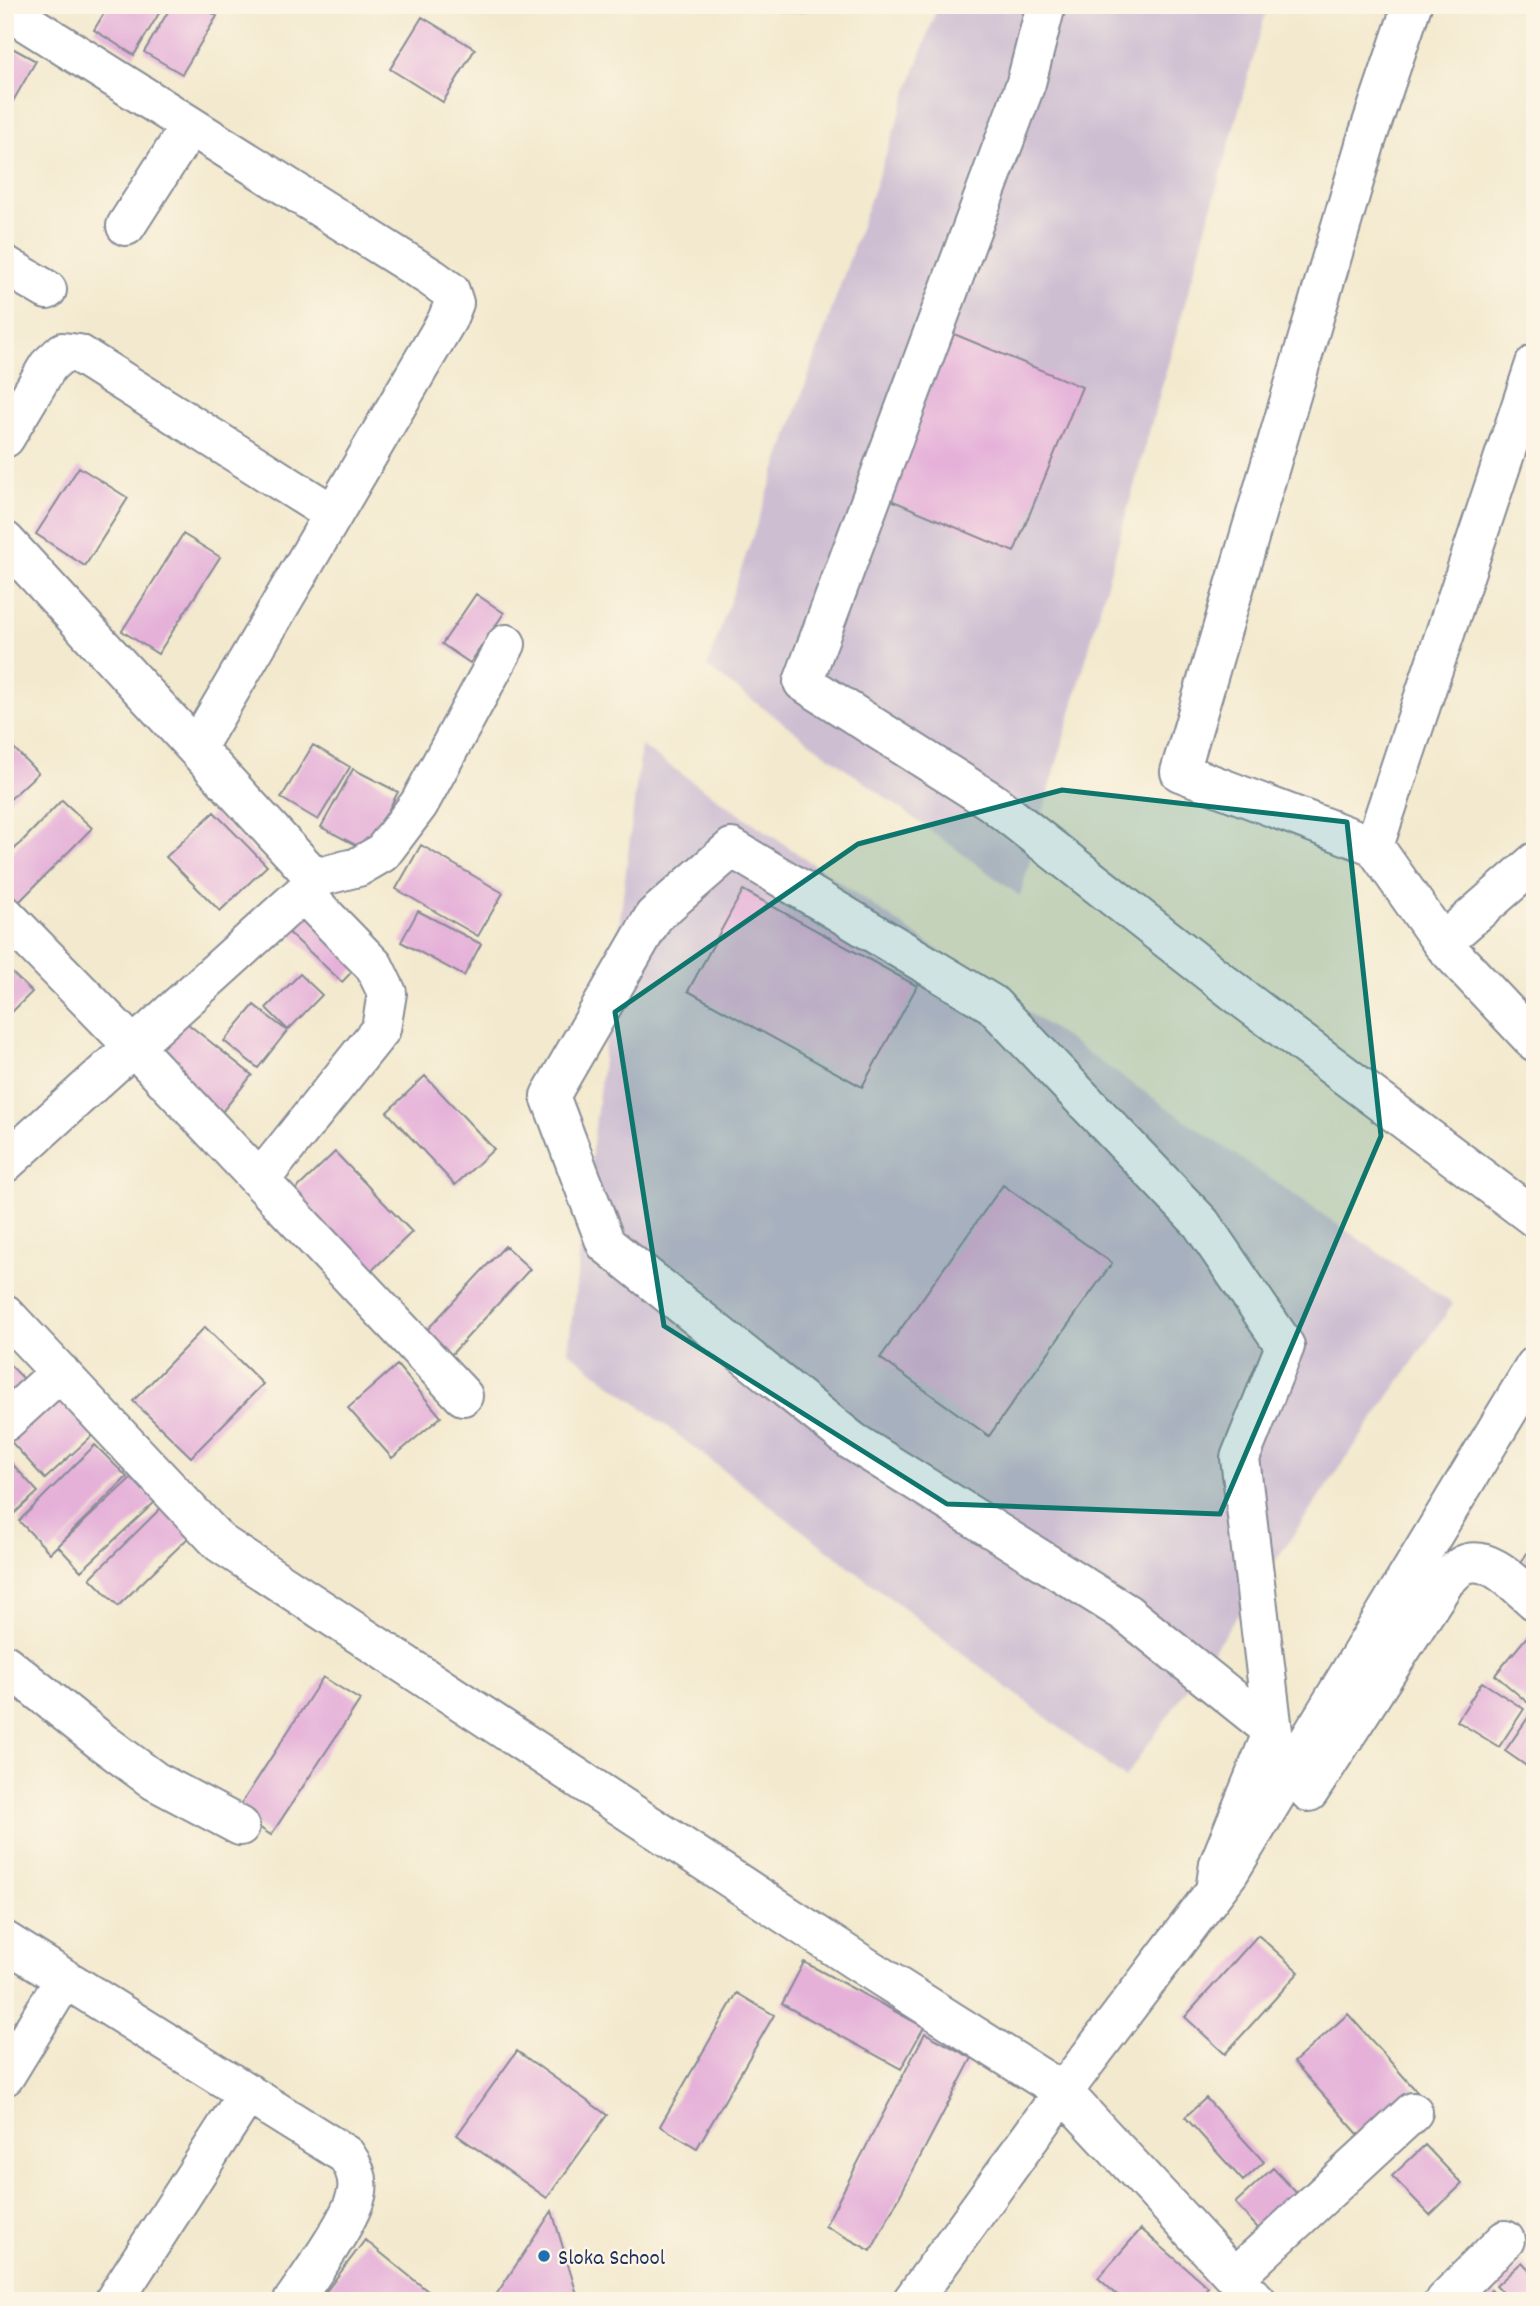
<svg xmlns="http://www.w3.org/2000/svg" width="1540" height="2306" font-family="Dekko,sans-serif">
<rect width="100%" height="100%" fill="#fcf5e5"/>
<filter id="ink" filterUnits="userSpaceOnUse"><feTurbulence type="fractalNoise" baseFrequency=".0143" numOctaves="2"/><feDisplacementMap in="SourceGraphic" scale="14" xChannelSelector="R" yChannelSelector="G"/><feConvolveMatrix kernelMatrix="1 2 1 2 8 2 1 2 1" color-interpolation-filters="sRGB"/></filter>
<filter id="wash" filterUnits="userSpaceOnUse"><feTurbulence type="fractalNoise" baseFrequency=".00686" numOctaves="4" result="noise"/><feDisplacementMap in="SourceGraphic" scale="28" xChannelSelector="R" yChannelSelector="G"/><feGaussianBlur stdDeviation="1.57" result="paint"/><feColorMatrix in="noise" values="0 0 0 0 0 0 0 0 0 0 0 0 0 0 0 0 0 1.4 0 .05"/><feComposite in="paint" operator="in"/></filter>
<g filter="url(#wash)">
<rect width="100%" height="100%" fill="#f3e9ce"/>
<path fill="#cdbed2" d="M 938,5 L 1268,5 L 1020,896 L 707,667 Z
M 641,746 L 1453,1304 L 1125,1778 L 568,1351 Z"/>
<path fill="#46b5bf" stroke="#30728e" stroke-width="2" d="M 758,5 L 816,5 C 800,16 776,10 758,5 Z"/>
<g id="blocks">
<path fill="#e5b1d9" d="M 109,5 L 164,5 L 134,55 L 94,30 Z
M 172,5 L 199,5 L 217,16 L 182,74 L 144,52 Z
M 422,17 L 475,49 L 443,102 L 390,69 Z
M 5,44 L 36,61 L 5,115 Z
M 954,334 L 1082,387 L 1014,552 L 886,498 Z
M 79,467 L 128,498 L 85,566 L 36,534 Z
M 183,534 L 220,557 L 158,654 L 122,631 Z
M 476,594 L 504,613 L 470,663 L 442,644 Z
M 5,739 L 38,773 L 5,804 Z
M 313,745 L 350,767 L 318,820 L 281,798 Z
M 353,769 L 398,792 L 367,851 L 321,827 Z
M 62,800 L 92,828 L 16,905 L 5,895 L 5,859 Z
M 214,812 L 267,866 L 220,911 L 166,857 Z
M 421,845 L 503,893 L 478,936 L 396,889 Z
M 743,890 L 917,986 L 862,1087 L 688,991 Z
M 305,907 L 363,960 L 342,982 L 285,929 Z
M 418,911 L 481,944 L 464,976 L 401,942 Z
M 5,966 L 32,992 L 5,1019 Z
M 300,974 L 322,995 L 288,1030 L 266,1008 Z
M 254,1005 L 287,1031 L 258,1068 L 224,1041 Z
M 183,1020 L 252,1075 L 222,1112 L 154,1058 Z
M 425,1076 L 494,1149 L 455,1185 L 387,1112 Z
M 335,1152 L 412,1232 L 364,1278 L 287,1198 Z
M 1003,1185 L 1112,1263 L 989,1436 L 880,1358 Z
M 505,1246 L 530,1269 L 450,1356 L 425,1332 Z
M 205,1327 L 263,1384 L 191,1457 L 133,1401 Z
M 5,1360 L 27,1382 L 5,1403 Z
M 397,1365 L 441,1417 L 392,1458 L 348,1408 Z
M 55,1389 L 95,1433 L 45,1479 L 5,1435 Z
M 95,1445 L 127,1477 L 50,1553 L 19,1521 Z
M 5,1456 L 38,1492 L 5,1522 Z
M 132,1477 L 155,1502 L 81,1571 L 58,1546 Z
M 163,1506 L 191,1535 L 118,1606 L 90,1578 Z
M 1535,1541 L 1535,1583 L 1516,1570 Z
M 1535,1627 L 1535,1706 L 1534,1708 L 1495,1675 Z
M 323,1677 L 360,1700 L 271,1835 L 236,1812 Z
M 1482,1682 L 1524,1709 L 1499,1747 L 1457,1721 Z
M 1532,1712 L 1535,1714 L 1535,1772 L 1505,1751 Z
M 1258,1935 L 1299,1972 L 1225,2054 L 1185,2017 Z
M 804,1962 L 924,2027 L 901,2069 L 782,2004 Z
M 737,1993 L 774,2015 L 697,2148 L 660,2126 Z
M 1348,2014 L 1420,2095 L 1366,2143 L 1294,2062 Z
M 925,2033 L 972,2058 L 871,2251 L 825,2226 Z
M 517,2051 L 607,2115 L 547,2198 L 457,2135 Z
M 1206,2098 L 1264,2162 L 1243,2181 L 1185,2117 Z
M 1425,2145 L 1462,2184 L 1430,2215 L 1392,2176 Z
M 1273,2168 L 1305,2202 L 1267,2238 L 1235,2203 Z
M 552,2211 L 579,2301 L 492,2301 Z
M 1141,2229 L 1208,2287 L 1196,2301 L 1124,2301 L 1098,2278 Z
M 365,2240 L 440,2301 L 319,2301 Z
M 1522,2262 L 1535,2276 L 1535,2301 L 1511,2301 L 1496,2286 Z
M 1491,2290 L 1502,2301 L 1480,2301 Z"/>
</g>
</g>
<g filter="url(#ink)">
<use href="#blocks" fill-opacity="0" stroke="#878c96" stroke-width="2"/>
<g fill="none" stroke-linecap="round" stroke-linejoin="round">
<g stroke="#878c96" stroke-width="42">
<path id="minor" d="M 1046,5 L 1026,83 L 803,682 L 992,802 L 1246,1001 L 1535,1218
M 5,9 L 432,278 L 450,291 L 454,303 L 447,320 L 197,747
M 126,226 L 190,126
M 5,265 L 47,290
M 1535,364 L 1374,846 L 1442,943 L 1535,1042
M 5,438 L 48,366 L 63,352 L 79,354 L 333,514
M 5,541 L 315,878 L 303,893 L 5,1163
M 1374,846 L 1180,772 L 1366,141 L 1412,5
M 315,878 L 358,867 L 382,853 L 419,804 L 506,644
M 5,915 L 133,1046 L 463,1396
M 1442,943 L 1535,862
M 260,1180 L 381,1029 L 387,993 L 374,966 L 303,893
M 5,1314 L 220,1543 L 855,1960 L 1063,2092 L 1257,2301
M 5,1422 L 60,1372
M 5,1664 L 101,1741 L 155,1781 L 240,1826
M 1309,1792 L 1446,1580 C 1451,1576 1457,1568 1463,1565 C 1489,1553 1517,1586 1535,1601
M 1215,1891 L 1219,1864 L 1273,1731 L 1126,1613 L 852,1441 L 606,1244 L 550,1096 L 654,916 L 732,848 L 992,1004 L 1201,1223 L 1285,1346 L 1240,1458 L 1273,1731
M 5,1941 L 346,2155 C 354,2166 359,2178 357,2191 C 354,2216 309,2278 293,2301
M 5,2076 L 64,1980
M 1235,2277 L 1413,2112
M 114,2301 L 248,2093
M 912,2301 L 1063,2092 L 1230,1871 L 1535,1366
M 1444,2301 L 1505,2240"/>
</g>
<use href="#minor" stroke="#fff" stroke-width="38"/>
</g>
</g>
<path fill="#0f766e" fill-opacity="0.2" stroke="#0f766e" stroke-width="5" stroke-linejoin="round" d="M 1062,790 L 1347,822 L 1381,1136 L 1220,1514 L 947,1504 L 664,1326 L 615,1012 L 858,844 Z"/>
<circle fill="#1f6fb2" stroke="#fcf5e5" stroke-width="2.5" cx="544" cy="2256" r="7"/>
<g text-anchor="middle" stroke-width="5" stroke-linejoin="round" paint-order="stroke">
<g font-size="23" fill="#1b2f5e" stroke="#fcf5e5" text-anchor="start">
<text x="558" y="2264">Sloka School</text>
</g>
</g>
<rect width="1540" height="2306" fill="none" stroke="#fcf5e5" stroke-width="28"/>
</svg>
